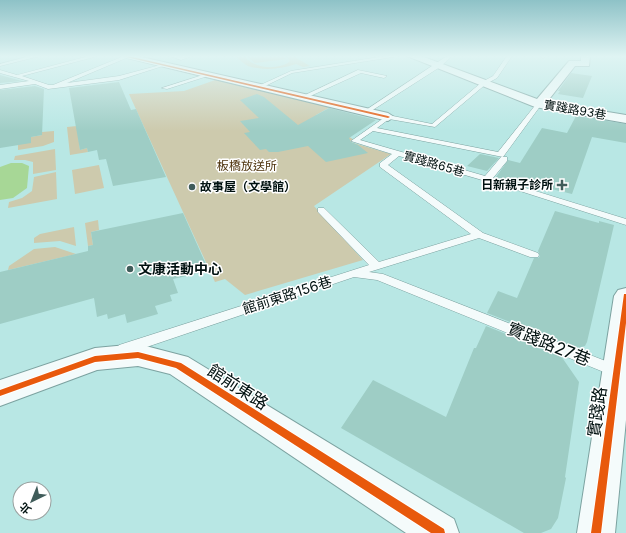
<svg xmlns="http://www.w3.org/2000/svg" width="626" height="533" font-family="Inter,'Noto Sans TC',sans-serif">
<rect width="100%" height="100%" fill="#b8e7e4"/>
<path fill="#cdcaad" d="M 244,56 C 247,59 251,63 255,64 C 264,69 283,68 290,61 L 286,56 L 293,56 L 310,66 L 303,67 L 296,64 C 282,69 263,71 248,66 C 244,64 239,59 235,56 Z
M 282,56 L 287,59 L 255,63 L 246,56 Z
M 218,79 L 332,106 L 316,115 L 354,140 L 350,142 L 391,154 L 314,206 L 363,260 L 245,295 L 225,279 L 215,282 L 129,94 L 184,91 Z
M 77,126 L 80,150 L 87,148 L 88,152 L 70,155 L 67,127 Z
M 54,131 L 54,142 L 43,146 L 18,150 L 18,145 L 31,137 L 42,135 L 42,132 Z
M 55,149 L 56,170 L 33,174 L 33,162 L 25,160 L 14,160 L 15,156 Z
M 99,165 L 104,188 L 75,194 L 72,170 Z
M 56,172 L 57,199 L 8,208 L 9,202 L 22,198 L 32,191 L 34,177 Z
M 98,220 L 99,230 L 91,232 L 93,245 L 88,246 L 85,223 Z
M 74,227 L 76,246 L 60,241 L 34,243 L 34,238 L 40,234 Z
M 55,247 L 76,254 L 8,270 L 9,266 L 34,249 Z"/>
<path fill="#a7d796" d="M 11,163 L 22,163 L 29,166 L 27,188 L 13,198 L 0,200 L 0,167 Z"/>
<path fill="#9ecdc5" d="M 571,73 L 592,76 L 583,98 L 558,94 L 560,91 L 558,91 Z
M 0,75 L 22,81 L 0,83 Z
M 119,82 L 131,110 L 136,109 L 166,177 L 113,186 L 106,159 L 99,160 L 97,150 L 88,152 L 87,148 L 80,150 L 69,88 Z
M 35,86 L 44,89 L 42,135 L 31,137 L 31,143 L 0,148 L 0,90 Z
M 257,94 L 264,97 L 298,125 L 329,108 L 376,120 L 349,138 L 351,142 L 358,145 L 368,153 L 326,162 L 308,146 L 278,152 L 269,152 L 266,149 L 260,150 L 244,133 L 250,132 L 240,121 L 259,118 L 240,100 Z
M 576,116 L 626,124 L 626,143 L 592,137 L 572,194 L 523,182 L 521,185 L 496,177 L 508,160 L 520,163 L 542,128 L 567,133 Z
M 480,154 L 499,158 L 487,171 L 467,166 Z
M 555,211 L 599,223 L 599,221 L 614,225 L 587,342 L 585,346 L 577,348 L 487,313 L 498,291 L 517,298 L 534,258 L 538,258 L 540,256 L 538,251 Z
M 183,213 L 209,271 L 173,279 L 178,293 L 170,295 L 172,301 L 155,306 L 158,314 L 127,323 L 125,314 L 108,319 L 107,314 L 97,317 L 94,298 L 0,324 L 0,272 L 88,251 L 88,246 L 93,245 L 91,232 Z
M 486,326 L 561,356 L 579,382 L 565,477 L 566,478 L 558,518 L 551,529 L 541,533 L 524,533 L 341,428 L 373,380 L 446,417 L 474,348 L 476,348 Z"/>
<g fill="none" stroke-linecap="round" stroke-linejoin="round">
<g stroke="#7ca2a0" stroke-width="1">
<path id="lane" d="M 30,56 L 40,56 L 0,66 L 0,64 Z
M 89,56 L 98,56 L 22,76 L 49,85 L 53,85 L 124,56 L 131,56 L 67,83 L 119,76 L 164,64 L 166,65 L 119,80 L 48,89 L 35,84 L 0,89 L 0,85 L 29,81 L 0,73 L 0,70 L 17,75 Z
M 170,56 L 192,56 L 181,60 Z
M 385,56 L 399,56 L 292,73 L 261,88 L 256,87 L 291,71 Z
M 447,56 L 452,56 L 440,67 L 368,113 L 363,112 Z
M 507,56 L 512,56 L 497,78 L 486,84 L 435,127 L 389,119 L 377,128 L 498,152 L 537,103 L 541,103 L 541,105 L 503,157 L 373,131 L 360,140 L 485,176 L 501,157 L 507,157 L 507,161 L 493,178 L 626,219 L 626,225 L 520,191 L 399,156 L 388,165 L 483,233 L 538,253 L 539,255 L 538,257 L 530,257 L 479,238 L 369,272 L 383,274 L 626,369 L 626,381 L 377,280 L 354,277 L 129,353 L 124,354 L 119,353 L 117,349 L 119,345 L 369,265 L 318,212 L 318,208 L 324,208 L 379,262 L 471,234 L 380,167 L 380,163 L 392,154 L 351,141 L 388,115 L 432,124 L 482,82 L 493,76 Z
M 541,56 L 545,56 L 545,57 L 543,58 Z
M 358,70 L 387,76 L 384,78 L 361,73 L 306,98 L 301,97 Z
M 206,74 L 211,75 L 167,89 L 162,88 Z"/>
</g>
<g stroke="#7ca2a0" stroke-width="2">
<path id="street" d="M 119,56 L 137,56 L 388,113 L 394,117 L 388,121 Z
M 407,56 L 421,56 L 537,99 L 569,61 L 581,61 L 581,56 L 590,56 L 589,66 L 575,66 L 547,102 L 626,115 L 626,123 L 535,107 Z"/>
</g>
<g stroke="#7ca2a0" stroke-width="2">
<path id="secondary" d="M 626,288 L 626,420 L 615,533 L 577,533 L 614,296 L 618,290 Z
M 138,344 L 188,357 L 454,519 L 459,533 L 406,533 L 170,374 L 138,366 L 97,370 L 0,406 L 0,380 L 95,348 Z"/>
</g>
<use href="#lane" fill="#f4fbfb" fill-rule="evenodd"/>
<use href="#street" fill="#f4fbfb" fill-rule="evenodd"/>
<use href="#secondary" fill="#f4fbfb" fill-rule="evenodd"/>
<g stroke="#fff" stroke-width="2">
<path id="cycleway" d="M 128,56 L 388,116 L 390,117 L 388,118 L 122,56 Z
M 624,294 L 626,294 L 626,323 L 601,533 L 591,533 Z
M 138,352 L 181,363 L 444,529 L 445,533 L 431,533 L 176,368 L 138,358 L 95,362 L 0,396 L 0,390 L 95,356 Z"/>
</g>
<use href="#cycleway" fill="#e8590c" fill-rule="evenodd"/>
</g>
<linearGradient id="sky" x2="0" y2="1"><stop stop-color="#8ec2c7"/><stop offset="0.43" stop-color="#dff4f3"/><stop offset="1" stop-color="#dff4f3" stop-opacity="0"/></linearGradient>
<rect width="626" height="131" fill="url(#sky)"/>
<g fill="#405c5a" stroke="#fff" stroke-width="1.5">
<path d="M560 179h4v4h4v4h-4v4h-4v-4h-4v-4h4z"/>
<circle cx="192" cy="187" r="4"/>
<circle cx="130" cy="269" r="4"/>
</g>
<g text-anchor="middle" stroke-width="3" stroke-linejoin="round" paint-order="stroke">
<g font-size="12" fill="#001110" stroke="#fff">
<text transform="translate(575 110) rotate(10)" y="4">實踐路93巷</text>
<text transform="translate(434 164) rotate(16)" y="4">實踐路65巷</text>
</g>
<g font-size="12" fill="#4d320b" stroke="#fff">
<text x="247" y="170">板橋放送所</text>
</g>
<g font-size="12" font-weight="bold" fill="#001110" stroke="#fff" text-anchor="end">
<text x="553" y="189">日新親子診所</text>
<text x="200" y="191" text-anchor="start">故事屋（文學館）</text>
</g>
<g font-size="14" font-weight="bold" fill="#001110" stroke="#fff" text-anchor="start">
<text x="138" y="274">文康活動中心</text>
</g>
<g font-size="14" fill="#001110" stroke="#fff">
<text transform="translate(287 295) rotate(-18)" y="5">館前東路156巷</text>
</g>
<g font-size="17" fill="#001110" stroke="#fff">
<text transform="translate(549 344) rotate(22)" y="6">實踐路27巷</text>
<text transform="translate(238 387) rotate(33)" y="6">館前東路</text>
<text transform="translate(597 412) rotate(-82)" y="6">實踐路</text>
</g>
</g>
<g transform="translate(32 501) rotate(223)"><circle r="19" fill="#ffffff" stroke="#99a09f"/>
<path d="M0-3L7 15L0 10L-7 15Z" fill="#405c5a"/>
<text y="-6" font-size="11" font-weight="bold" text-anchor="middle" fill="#001110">北</text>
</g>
</svg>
